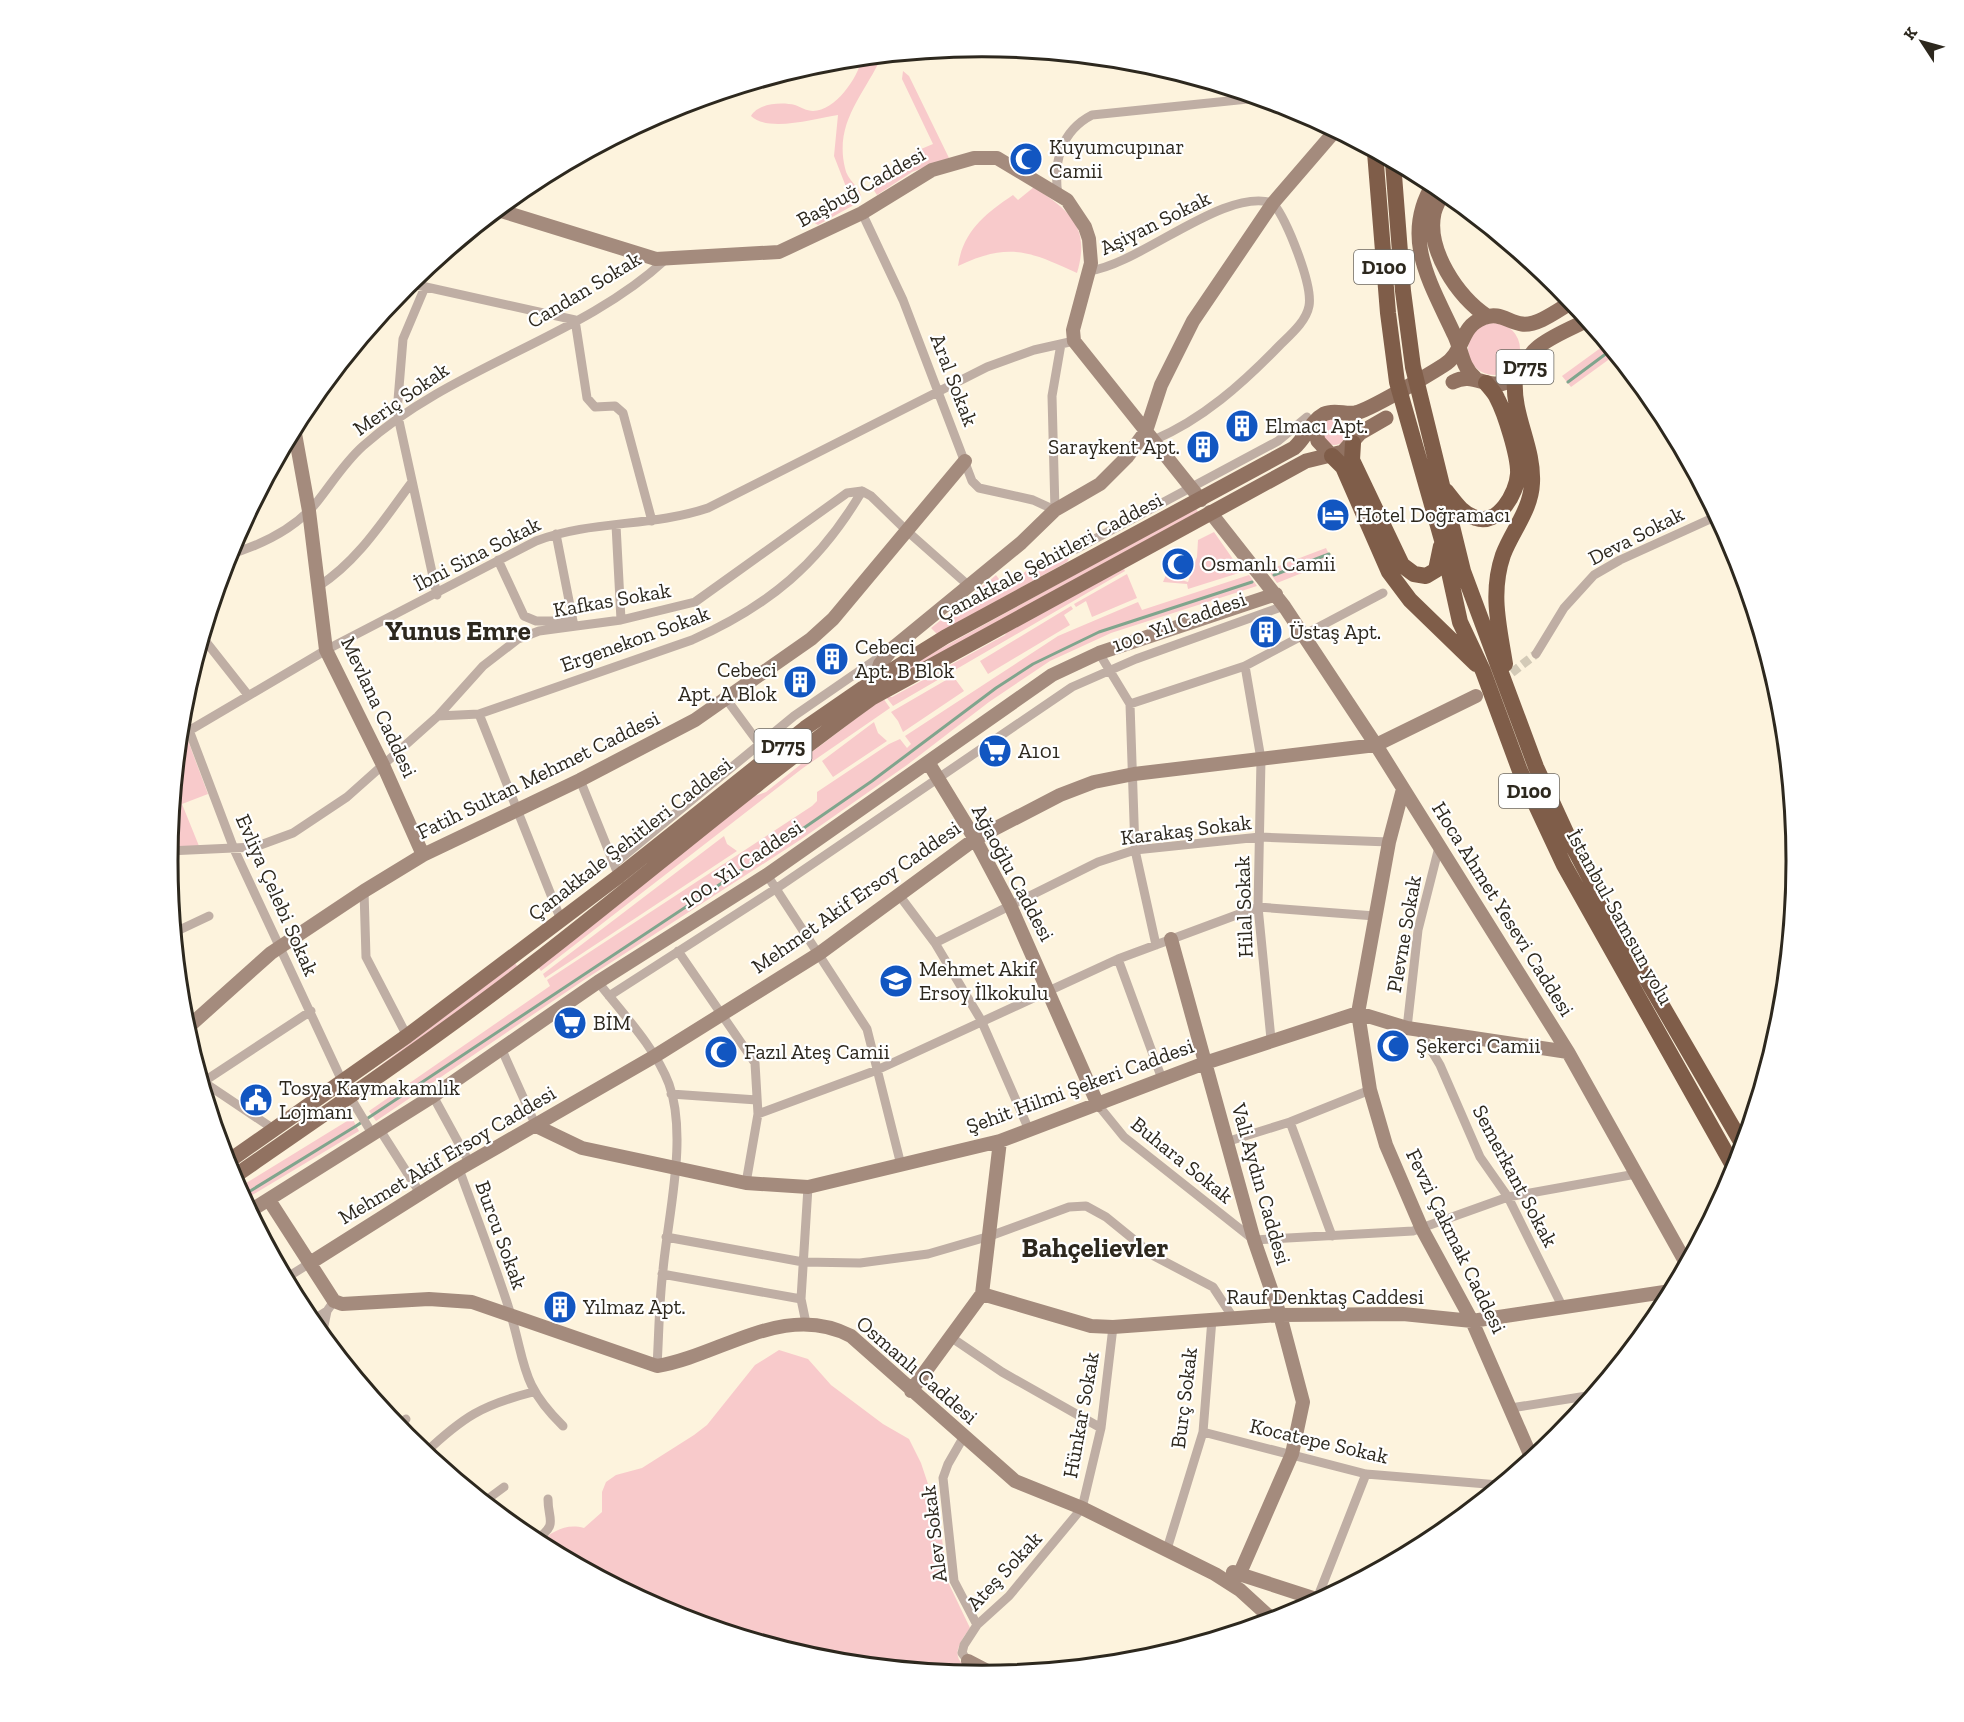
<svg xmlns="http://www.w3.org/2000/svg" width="1964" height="1722" font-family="'Zilla Slab',serif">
<rect width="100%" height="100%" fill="#fdf3dd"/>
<path fill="#f8cacb" d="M 882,56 C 864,95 834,122 845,168 C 847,180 859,186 861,196 L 852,206 L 818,225 L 813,222 L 817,213 L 838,205 L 848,192 L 834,156 L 838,115 C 816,118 769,133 751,116 C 758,103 782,102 795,105 C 800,107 807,111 813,111 C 835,111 858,78 862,58 Z
M 903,71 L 909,76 L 949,158 L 912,172 L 877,195 L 873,189 L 881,177 L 903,166 L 914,152 L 933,144 L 902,79 Z
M 1034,187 C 1069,211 1091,226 1077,273 C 1029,251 1009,242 958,266 C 963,231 985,214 1013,195 L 1018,200 Z
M1468 349a26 26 0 1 1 52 0a26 26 0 1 1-52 0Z
M 1606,344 L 1615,355 L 1571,387 L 1562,376 Z
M1321 432a13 13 0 1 1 26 0a13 13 0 1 1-26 0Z
M 1196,508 L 1198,512 L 890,681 L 909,666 Z
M 1214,532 L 1242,572 L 1188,589 L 1187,584 L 1163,582 L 1166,575 L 1188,582 L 1197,557 L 1198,540 Z
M 1062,547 L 1069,559 L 1067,562 L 937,634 L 931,628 L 968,598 L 973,605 L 978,602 L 973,594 L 986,583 L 989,593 L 995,589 L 988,582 L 996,575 L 1004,586 Z
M 1326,548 L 1332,561 L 1277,583 L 1268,570 Z
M 1124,569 L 1125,571 L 893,706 L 886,697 L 892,697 L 1005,635 L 1009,628 Z
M 1127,574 L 1137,598 L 1092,617 L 1086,601 L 1076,607 L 1074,604 Z
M 1249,575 L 1257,586 L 1111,633 L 1050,661 L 989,702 L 907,765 L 800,840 L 584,980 L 376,1121 L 369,1111 L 550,986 L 547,980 L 812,806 L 817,801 L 817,792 L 889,744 L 900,739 L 907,748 L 911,744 L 905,736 L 1058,636 L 1138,602 L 1142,610 Z
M 1071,606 L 1073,609 L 1064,615 L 1070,625 L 988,674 L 980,661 Z
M 953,676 L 964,691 L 903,732 L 898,721 L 891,712 Z
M 883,698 L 890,708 L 803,768 L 541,971 L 537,966 L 752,797 L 766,792 L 800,765 L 804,758 Z
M 874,722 L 878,733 L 887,741 L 833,777 L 822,761 Z
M 187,738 L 208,794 L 182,804 L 199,846 L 169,846 L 179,743 Z
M 724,836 L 727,844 L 737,851 L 545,978 L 543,974 Z
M 515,963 L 517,966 L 463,1009 L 355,1085 Z
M 352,1118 L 359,1131 L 244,1200 L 238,1188 Z
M 779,1350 L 808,1359 L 831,1385 L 883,1424 L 909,1439 L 921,1463 L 939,1517 L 948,1582 L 970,1628 C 952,1652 952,1662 980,1675 L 823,1660 L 670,1613 L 539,1543 C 553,1531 566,1523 584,1528 L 602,1512 L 602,1492 L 606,1482 L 616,1475 L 642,1468 L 694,1435 L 707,1425 L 755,1365 Z"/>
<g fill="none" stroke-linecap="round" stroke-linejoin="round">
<path stroke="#80a58d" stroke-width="3" d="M 1568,382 L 1611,350
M 1274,575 L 1329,554
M 242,1196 L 356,1126 L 785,841 L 872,781 L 996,688 L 1033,664 L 1099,632 L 1252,582"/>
<path stroke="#d3cab7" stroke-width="9" stroke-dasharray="9 4.5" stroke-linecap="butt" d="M 1501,681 L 1536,654"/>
<path stroke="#bfaea4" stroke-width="9" d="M 1284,106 L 1331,134
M 1058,195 C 1053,162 1061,131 1092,115 L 1248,99 L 1269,101
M 862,213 L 903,300 L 972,481 L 979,488 L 1033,500 L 1055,510
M 1089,271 C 1141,264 1224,187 1273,203 C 1287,220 1313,285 1309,306 C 1306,322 1290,335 1279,346 C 1242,384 1203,419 1154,440
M 408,283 L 575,320 L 587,398 L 595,407 L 615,406 L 623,413 L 652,521
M 425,287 L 403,339 L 397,412 L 437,595
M 1055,510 L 1052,396 L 1061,344
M 616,525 L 621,620
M 556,534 L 574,626
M 1076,549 L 1278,441 L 1307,417
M 228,555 C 261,545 295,529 317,502 C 332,483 345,462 363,446 C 452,366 581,338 665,260
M 498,560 L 524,616 L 536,621 L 573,621
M 319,586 C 359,560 384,519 412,482
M 203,638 L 248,695
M 1099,653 L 1130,704 L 1135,850 L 1156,945
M 1536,654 L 1564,608 L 1594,575 L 1620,560 L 1717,516
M 1245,666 L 1261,759 L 1258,907 L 1271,1039
M 727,700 L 769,757
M 1130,704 L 1245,666 L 1383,593
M 479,714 L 561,920
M 438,716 L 479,714 L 692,640 C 769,606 820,563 862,491
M 181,721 L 189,730 L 234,849 L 343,1083
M 180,736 L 326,650 L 536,541 C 591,520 652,527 708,508 L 987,367 L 1034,350 L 1074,341
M 580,780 L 616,869
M 168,851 L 255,847 L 293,833 L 347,797 L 438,716 L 483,666 L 518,639 L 539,631 L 621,620 L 695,602 L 847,493 L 862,491 L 871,496 L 907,531 L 968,585
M 614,864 L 794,716 L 884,654
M 767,875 L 867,1029 L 901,1165
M 364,891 L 366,957 L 407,1036
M 899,895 L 935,943 L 981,1020 L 1029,1130
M 175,932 L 209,916
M 935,943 L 1098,862 L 1135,850 L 1260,837 L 1389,842
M 678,951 L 755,1063 L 758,1114 L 746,1183
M 1118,959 L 1162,1079
M 598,982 C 622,1013 655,1047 669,1084 C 688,1137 668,1215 663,1270 C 659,1302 659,1334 657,1366
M 609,996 L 777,888 L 1072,687 L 1136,659 L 1284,606
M 1407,1028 L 1418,930 L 1439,847
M 1419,1030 L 1440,1065 L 1480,1157 L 1508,1197 L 1563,1308
M 502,1050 L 536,1126
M 202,1081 L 275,1130
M 203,1082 L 311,1011
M 671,1094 L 757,1100
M 433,1096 L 469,1162
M 350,1097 L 373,1135
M 1098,1105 L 1124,1137 L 1254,1240 L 1413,1231 L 1508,1197 L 1636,1174
M 758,1114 L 877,1070 L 1118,959 L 1258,907 L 1375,916
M 1290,1122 L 1332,1236
M 380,1130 L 420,1193
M 1226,1142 L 1290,1122 L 1370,1090
M 459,1169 C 476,1216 495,1264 510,1312 C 526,1364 520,1384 563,1426
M 666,1237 L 803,1262 L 860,1263 L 928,1254 L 990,1236 L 1069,1207 L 1086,1206 L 1106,1217 L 1154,1256 L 1213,1287 L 1232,1316
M 662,1274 L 801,1299
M 286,1278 L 310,1263
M 311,1321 L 327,1311 L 334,1301
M 806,1323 L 801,1299 L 808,1187
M 322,1335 L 327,1311
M 952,1338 L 1002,1372 L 1101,1428
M 1511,1408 L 1593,1395
M 398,1428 L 406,1419
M 1203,1432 L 1366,1474 L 1499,1485
M 963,1438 L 948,1464 L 943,1478 L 954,1581 L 977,1625
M 425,1453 C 463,1417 482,1405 533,1392
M 485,1501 L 504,1487
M 535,1541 C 559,1523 548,1522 548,1499
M 1167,1549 L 1203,1432 L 1212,1319
M 1317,1599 L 1366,1474
M 968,1661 L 962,1653 L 964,1645 L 977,1625 L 1009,1596 L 1082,1508 L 1101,1428 L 1113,1327"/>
<path stroke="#a48b7d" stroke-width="14" d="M 498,210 L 656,259 L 779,252 L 862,213 L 932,170 L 974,158 L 997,158 L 1067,200 L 1085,227 L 1089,239 L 1091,263 L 1073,330 L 1074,341 L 1201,500
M 294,428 L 309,511 L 326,650 L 383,765 L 423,855
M 1210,512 L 1284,606 L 1376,745 L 1568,1052 L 1686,1263
M 875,679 L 880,664 L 893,648 L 1021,543 L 1055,510 L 1100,484 L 1127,457 L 1146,431 L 1161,385 L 1193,321 L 1273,203 L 1335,131
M 928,762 L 975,839 L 1010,905 L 1098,1105
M 1403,789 L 1389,842 L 1358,1013 L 1370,1090 L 1386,1145 L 1422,1229 L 1472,1321 L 1532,1459
M 1171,939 L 1254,1240 L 1280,1315 L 1303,1402 L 1292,1454 L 1240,1573
M 186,1029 L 271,953 L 364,891 L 423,855 L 580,780 L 695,720 L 811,639 L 833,619 L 965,461
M 536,1126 L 582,1148 L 746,1183 L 808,1187 L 1000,1141 L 1205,1063 L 1358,1013 L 1407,1028 L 1568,1052
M 269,1200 L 334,1301 L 342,1304 L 429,1299 L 472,1302 L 657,1366 C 722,1355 785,1301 851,1336 L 1015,1481 L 1082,1508 L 1215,1574 L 1240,1590 L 1273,1620
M 250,1211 L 433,1096 L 598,982 L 767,875 L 1052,675 L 1099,653 L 1276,594
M 310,1263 L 459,1169 L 655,1056 L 820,953 L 975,839 L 1060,795 L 1094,782 L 1134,774 L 1376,745 L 1476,696
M 982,1294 L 1091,1326 L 1113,1327 L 1280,1315 L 1403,1314 L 1472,1321 L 1671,1291
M 911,1391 L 982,1294 L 1000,1141
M 1233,1572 L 1319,1600
M 968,1661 L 993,1674"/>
<path stroke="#917261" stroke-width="15" d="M 1434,183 C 1400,237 1431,284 1454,334 C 1462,350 1461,366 1475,378
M 1444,191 C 1440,198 1436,205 1434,213 C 1426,249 1458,298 1487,316
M 1453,382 C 1473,371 1487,390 1507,382 C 1525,376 1524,358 1537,348 C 1551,336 1571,329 1587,320
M 1314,423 L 1318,441 L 1332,456
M 226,1163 L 407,1036 L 619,876 L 805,728 L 863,688 L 945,637 L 1294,448 C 1305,439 1311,421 1324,414 C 1335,409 1345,415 1355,413 C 1368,411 1430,374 1444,365 C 1465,352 1459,327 1483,318 C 1499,311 1508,322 1522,324 C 1538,326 1558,310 1572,302
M 232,1178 C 333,1108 435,1039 532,964 C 646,876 755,782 872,698 L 1306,461 L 1343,452 L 1360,433 L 1386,418"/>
<path stroke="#7f5d49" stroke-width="16" d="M 1375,152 L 1388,313 L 1397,382 L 1442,540 L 1460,622 L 1483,671 L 1520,771 L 1564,865 L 1735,1169
M 1393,162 L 1403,291 L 1413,367 L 1463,571 L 1536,767 L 1570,841 L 1610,916 L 1743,1145
M 1353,443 L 1352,460 L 1402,565 L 1414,574 L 1426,576 L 1436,570 L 1441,546
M 1332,456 L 1343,467 L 1389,572 L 1410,600 L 1476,664
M 1446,491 C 1454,501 1462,514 1476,518 C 1498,526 1517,493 1518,474 C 1519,457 1505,413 1497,398 C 1495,393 1490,388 1486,383
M 1505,664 C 1499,626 1490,593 1503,555 C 1512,531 1531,510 1532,483 C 1534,447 1512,415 1515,379"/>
</g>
<defs>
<g id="mosque-disc" transform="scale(1.725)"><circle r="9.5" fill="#1256c1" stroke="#fff"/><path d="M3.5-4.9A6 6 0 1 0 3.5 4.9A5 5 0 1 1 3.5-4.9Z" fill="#fff"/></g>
<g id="building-disc" transform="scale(1.725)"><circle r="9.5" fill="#1256c1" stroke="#fff"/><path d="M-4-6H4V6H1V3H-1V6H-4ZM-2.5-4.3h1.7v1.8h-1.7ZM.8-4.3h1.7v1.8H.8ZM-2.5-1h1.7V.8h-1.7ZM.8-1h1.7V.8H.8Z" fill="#fff"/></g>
<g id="hotel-disc" transform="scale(1.725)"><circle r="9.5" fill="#1256c1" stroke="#fff"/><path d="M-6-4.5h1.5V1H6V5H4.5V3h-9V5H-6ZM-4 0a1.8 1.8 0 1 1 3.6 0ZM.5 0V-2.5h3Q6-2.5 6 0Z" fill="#fff"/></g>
<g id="supermarket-disc" transform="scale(1.725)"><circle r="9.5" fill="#1256c1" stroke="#fff"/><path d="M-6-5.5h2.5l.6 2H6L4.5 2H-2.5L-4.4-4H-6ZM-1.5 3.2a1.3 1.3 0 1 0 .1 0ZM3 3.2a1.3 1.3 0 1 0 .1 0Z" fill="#fff"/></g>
<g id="school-disc" transform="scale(1.725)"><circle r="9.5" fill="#1256c1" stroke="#fff"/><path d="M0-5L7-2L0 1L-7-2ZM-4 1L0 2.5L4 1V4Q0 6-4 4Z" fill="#fff"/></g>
<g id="civic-disc" transform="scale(1.725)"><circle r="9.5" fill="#1256c1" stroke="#fff"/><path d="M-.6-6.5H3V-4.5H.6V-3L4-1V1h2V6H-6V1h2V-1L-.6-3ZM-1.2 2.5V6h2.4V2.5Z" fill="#fff"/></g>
</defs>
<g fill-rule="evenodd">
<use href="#mosque-disc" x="1026" y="159"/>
<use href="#building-disc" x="1242" y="426"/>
<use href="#building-disc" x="1203" y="447"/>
<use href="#hotel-disc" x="1333" y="515"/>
<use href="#mosque-disc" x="1178" y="564"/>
<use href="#building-disc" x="1266" y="632"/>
<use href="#building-disc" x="832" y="659"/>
<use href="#building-disc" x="800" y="682"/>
<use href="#supermarket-disc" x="995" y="751"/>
<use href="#school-disc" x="896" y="981"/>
<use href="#supermarket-disc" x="570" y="1023"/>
<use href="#mosque-disc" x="1393" y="1046"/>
<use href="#mosque-disc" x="721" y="1052"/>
<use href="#civic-disc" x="256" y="1100"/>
<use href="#building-disc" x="560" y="1307"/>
</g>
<g text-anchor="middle" stroke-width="4.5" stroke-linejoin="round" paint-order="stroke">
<g fill="#fff" stroke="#6c6862" stroke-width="1.5">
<rect x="1354" y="250" width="60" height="34" rx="4.5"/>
<rect x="1496.5" y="350" width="57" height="34" rx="4.5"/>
<rect x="754.5" y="729" width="57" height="34" rx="4.5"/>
<rect x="1499" y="774" width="60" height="34" rx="4.5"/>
</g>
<g font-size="20" font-weight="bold" fill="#2d281e">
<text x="1384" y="274">D100</text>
<text x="1525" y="374">D775</text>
<text x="783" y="753">D775</text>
<text x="1529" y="798">D100</text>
</g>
<g font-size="21" fill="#2d281e" stroke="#fff" text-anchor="start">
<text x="1049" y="154">Kuyumcupınar<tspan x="1049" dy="24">Camii</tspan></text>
<text x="1265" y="433">Elmacı Apt.</text>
<text x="1180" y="454" text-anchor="end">Saraykent Apt.</text>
<text x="1356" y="522">Hotel Doğramacı</text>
<text x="1201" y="571">Osmanlı Camii</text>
<text x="1289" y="639">Üstaş Apt.</text>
<text x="855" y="654">Cebeci<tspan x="855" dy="24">Apt. B Blok</tspan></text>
<text x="777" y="677" text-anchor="end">Cebeci<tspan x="777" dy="24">Apt. A Blok</tspan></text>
<text x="1018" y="758">A101</text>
<text x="919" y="976">Mehmet Akif<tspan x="919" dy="24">Ersoy İlkokulu</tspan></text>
<text x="593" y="1030">BİM</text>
<text x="1416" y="1053">Şekerci Camii</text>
<text x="744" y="1059">Fazıl Ateş Camii</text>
<text x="279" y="1095">Tosya Kaymakamlık<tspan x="279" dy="24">Lojmanı</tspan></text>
<text x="583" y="1314">Yılmaz Apt.</text>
</g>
<g font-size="21" fill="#2d281e" stroke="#fff">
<text transform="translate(861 187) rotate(-29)" y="7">Başbuğ Caddesi</text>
<text transform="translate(1155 223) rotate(-26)" y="7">Aşiyan Sokak</text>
<text transform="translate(584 290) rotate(-31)" y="7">Candan Sokak</text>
<text transform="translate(954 380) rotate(69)" y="7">Aral Sokak</text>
<text transform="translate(401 399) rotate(-35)" y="7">Meriç Sokak</text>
<text transform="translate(1636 536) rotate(-27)" y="7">Deva Sokak</text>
<text transform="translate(477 554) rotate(-27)" y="7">İbni Sina Sokak</text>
<text transform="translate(1050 557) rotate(-28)" y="7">Çanakkale Şehitleri Caddesi</text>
<text transform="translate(612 600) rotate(-10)" y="7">Kafkas Sokak</text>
<text transform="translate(1179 622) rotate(-20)" y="7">100. Yıl Caddesi</text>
<text transform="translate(635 639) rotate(-20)" y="7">Ergenekon Sokak</text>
<text transform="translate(379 707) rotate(65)" y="7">Mevlana Caddesi</text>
<text transform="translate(538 775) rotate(-26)" y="7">Fatih Sultan Mehmet Caddesi</text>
<text transform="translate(1186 830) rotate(-7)" y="7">Karakaş Sokak</text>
<text transform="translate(630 839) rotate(-38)" y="7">Çanakkale Şehitleri Caddesi</text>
<text transform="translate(742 864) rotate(-34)" y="7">100. Yıl Caddesi</text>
<text transform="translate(1013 873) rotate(62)" y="7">Ağaoğlu Caddesi</text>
<text transform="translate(277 895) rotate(66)" y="7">Evliya Çelebi Sokak</text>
<text transform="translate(856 897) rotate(-35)" y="7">Mehmet Akif Ersoy Caddesi</text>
<text transform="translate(1244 907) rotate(-92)" y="7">Hilal Sokak</text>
<text transform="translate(1503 909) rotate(58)" y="7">Hoca Ahmet Yesevi Caddesi</text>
<text transform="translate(1620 917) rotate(61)" y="7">İstanbul-Samsun yolu</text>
<text transform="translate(1404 934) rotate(-80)" y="7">Plevne Sokak</text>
<text transform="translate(1080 1086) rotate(-20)" y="7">Şehit Hilmi Şekeri Caddesi</text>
<text transform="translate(447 1155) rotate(-31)" y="7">Mehmet Akif Ersoy Caddesi</text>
<text transform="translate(1182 1160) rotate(39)" y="7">Buhara Sokak</text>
<text transform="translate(1515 1176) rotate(62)" y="7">Semerkant Sokak</text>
<text transform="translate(1261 1184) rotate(74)" y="7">Vali Aydın Caddesi</text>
<text transform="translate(501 1235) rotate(70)" y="7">Burcu Sokak</text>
<text transform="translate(1456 1241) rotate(64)" y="7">Fevzi Çakmak Caddesi</text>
<text x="1325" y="1304">Rauf Denktaş Caddesi</text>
<text transform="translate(917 1370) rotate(41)" y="7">Osmanlı Caddesi</text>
<text transform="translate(1184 1398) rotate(-83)" y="7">Burç Sokak</text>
<text transform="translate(1081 1415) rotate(-80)" y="7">Hünkar Sokak</text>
<text transform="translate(1319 1441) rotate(13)" y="7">Kocatepe Sokak</text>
<text transform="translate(934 1534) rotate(-97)" y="7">Alev Sokak</text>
<text transform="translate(1004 1571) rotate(-47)" y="7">Ateş Sokak</text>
</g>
<g font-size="27" font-weight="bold" fill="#2d281e" stroke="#fff">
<text x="458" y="640">Yunus Emre</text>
<text x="1095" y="1257">Bahçelievler</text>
</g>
</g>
<path d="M0 0H1964V1722H0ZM178 861a804 804 0 1 1 1608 0a804 804 0 1 1-1608 0Z" fill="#fff" fill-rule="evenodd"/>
<path fill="none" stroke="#2d281e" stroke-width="3" d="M178 861a804 804 0 1 1 1608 0a804 804 0 1 1-1608 0Z"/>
<g transform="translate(1922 42) rotate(306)" stroke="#ffffff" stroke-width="4.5" paint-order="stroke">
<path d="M0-4.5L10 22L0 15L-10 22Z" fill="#2d281e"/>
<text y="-9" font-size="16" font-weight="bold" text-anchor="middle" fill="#2d281e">K</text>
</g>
</svg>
